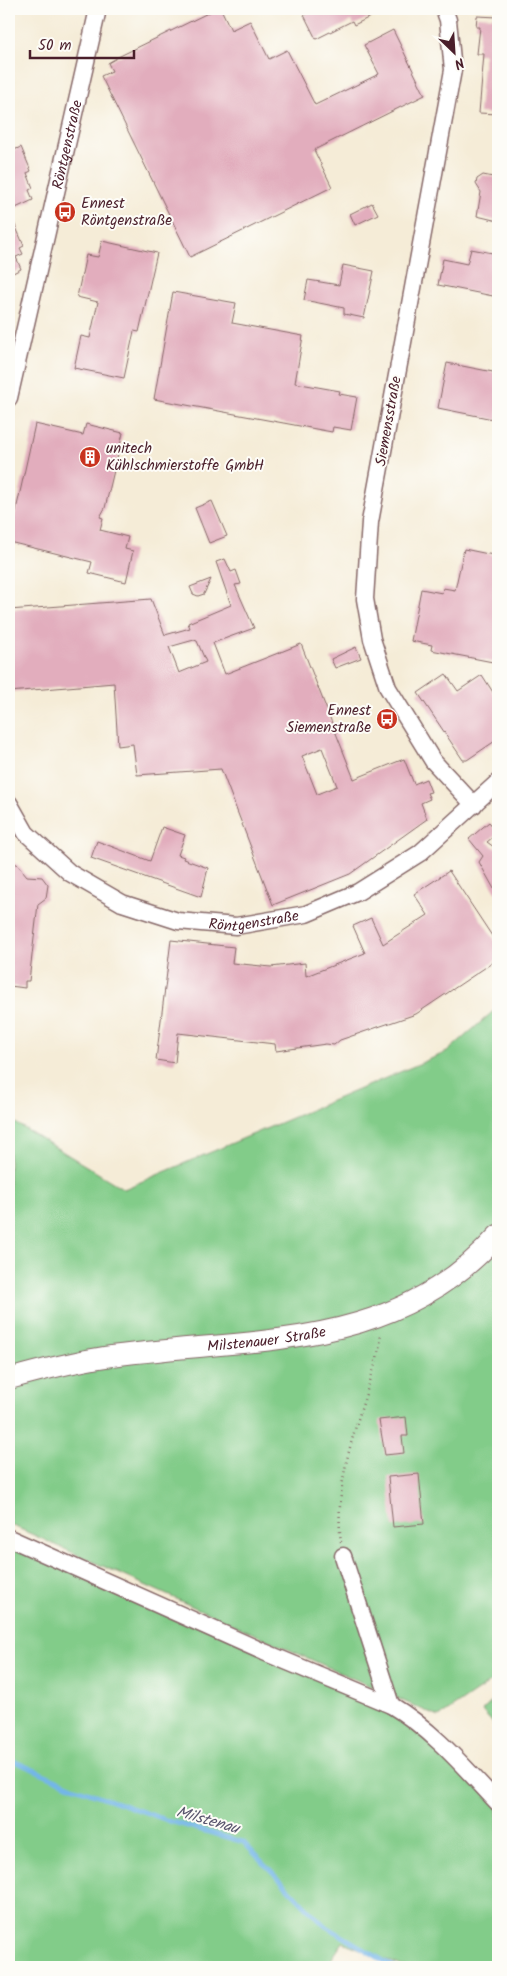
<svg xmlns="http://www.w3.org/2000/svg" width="507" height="1976" font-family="Kalam,sans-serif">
<rect width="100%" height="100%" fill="#fdfcf7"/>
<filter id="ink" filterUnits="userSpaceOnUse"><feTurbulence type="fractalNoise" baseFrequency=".02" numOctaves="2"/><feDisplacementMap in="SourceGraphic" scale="10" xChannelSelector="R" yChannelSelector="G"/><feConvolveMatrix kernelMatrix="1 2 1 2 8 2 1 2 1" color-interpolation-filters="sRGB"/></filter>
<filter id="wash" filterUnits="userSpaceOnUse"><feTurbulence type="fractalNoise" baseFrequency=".0096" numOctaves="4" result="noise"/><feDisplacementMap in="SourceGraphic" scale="20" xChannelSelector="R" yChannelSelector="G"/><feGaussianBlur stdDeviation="1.12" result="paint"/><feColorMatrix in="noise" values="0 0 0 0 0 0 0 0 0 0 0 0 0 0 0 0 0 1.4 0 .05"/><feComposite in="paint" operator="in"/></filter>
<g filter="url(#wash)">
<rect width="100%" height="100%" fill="#f5ecd7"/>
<path fill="#82cc89" stroke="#66765a" d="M 498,1007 L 498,1677 L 439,1717 L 9,1524 L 9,1119 L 124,1189 L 447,1052 Z
M 9,1538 L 391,1705 L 498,1803 L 498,1967 L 404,1967 L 343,1942 L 326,1967 L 16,1967 L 9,1962 Z
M 498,1696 L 498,1729 L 482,1711 Z"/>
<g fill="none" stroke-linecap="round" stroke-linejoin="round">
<path stroke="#73b6e8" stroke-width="4.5" d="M 9,1759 L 74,1787 L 169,1821 L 243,1842 L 324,1925 L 394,1967"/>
</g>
<g id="blocks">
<path fill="#e2adbd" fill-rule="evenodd" d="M 216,9 L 221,9 L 231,30 L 250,21 L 269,59 L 287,50 L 315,105 L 379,74 L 364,45 L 393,30 L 425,95 L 314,150 L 332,187 L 190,257 L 101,76 L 112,71 L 108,63 L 120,56 Z
M 315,9 L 386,9 L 354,25 L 352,21 L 316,39 L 304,15 Z
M 477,16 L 498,17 L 498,114 L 479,113 L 484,54 L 477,54 L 480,27 L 476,27 Z
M 21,147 L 31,171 L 27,173 L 33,188 L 29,190 L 33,200 L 9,211 L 9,152 Z
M 483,175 L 498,178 L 498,221 L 477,216 L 481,192 L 476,184 L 477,179 Z
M 372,203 L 378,214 L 355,225 L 350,214 Z
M 9,211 L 24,246 L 20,248 L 23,254 L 16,257 L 21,269 L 9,275 Z
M 102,241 L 157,253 L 139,332 L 134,331 L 124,378 L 74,368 L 81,336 L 90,338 L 98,302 L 77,297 L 86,255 L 98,257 Z
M 471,249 L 498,254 L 498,297 L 438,285 L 443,259 L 467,264 Z
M 343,265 L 374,271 L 364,318 L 344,314 L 344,308 L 304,300 L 308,280 L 339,285 Z
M 173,292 L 236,303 L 232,323 L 303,336 L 295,383 L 340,391 L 339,394 L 357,397 L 351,430 L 333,427 L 332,432 L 154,399 Z
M 447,363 L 498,373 L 498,420 L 438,408 Z
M 35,424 L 83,435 L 86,424 L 123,433 L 105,508 L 100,517 L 103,518 L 100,530 L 128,537 L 125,549 L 133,551 L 126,582 L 89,573 L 92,562 L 9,542 L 9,523 L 13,524 Z
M 212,501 L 227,536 L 209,543 L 195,508 Z
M 464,549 L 498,556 L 498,663 L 431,650 L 432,645 L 411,641 L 421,589 L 442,593 L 443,588 L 455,590 Z
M 225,559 L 231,572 L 236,570 L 241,584 L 235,585 L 254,628 L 213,643 L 225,674 L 301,644 L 354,779 L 404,759 L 414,784 L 426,779 L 431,792 L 427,793 L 430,799 L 421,803 L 427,819 L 350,874 L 273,905 L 221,769 L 137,775 L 133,744 L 118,746 L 114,683 L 9,692 L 9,610 L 151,599 L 165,635 L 190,628 L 188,623 L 231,605 L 216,562 ZM 194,640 L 197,641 L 206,662 L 179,673 L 169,647 ZM 322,748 L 337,786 L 317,794 L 302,756 Z
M 211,579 L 204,594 L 198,596 L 193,594 L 190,587 Z
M 356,647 L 361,658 L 335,668 L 331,659 Z
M 446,674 L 458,691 L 482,675 L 498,700 L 498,739 L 467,760 L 463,760 L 418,693 Z
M 489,822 L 498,833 L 487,842 L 498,850 L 498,896 L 479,862 L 483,856 L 469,839 Z
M 162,827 L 185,835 L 178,855 L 184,857 L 183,859 L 208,868 L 201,897 L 91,858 L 97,841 L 150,861 Z
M 9,863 L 17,864 L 27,876 L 42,877 L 48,885 L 46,898 L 38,904 L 29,981 L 25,981 L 25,988 L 10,986 L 11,979 L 9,979 Z
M 449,871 L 498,945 L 498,959 L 416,1014 L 340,1040 L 334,1045 L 326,1044 L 276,1051 L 275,1044 L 178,1033 L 175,1063 L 156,1060 L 171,940 L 234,947 L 232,963 L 271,967 L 305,963 L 306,976 L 365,953 L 353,926 L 371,918 L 383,944 L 428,915 L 414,894 Z
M 406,1417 L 408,1436 L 402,1436 L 404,1453 L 385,1455 L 379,1420 Z
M 419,1474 L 424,1524 L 393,1527 L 388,1477 Z"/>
</g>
</g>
<g filter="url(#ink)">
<use href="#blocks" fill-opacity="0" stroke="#866767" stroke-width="1"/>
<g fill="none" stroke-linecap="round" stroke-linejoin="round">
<g stroke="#866767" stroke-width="19">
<g id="minor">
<path d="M 444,9 L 448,20 L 453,70 L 370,522 L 365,599 L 372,639 L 388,688 L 433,761 L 474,805"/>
<path id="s1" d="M 9,398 L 98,9"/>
<path id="s2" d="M 9,803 L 26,833 L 70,873 L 122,903 L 178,921 L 236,926 L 306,914 L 358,892 L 420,853 L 498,782"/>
<path d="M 9,1538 L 264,1652 L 391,1705 C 433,1730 465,1768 498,1803"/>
<path d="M 343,1556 L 391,1705"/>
</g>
</g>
<g stroke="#866767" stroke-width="22">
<g id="tertiary">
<path id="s3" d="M 9,1379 C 41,1370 72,1362 105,1357 C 248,1336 392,1355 498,1235"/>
</g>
</g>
<path stroke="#866767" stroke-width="2.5" stroke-dasharray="1 4" stroke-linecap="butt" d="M 341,1542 C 333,1480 360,1417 377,1358 L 381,1339 L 380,1333"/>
<use href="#minor" stroke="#fff" stroke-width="16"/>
<use href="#tertiary" stroke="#fff" stroke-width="20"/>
</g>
</g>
<defs>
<g id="bus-disc" transform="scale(1.125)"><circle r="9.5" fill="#c8321e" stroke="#fdfcf7"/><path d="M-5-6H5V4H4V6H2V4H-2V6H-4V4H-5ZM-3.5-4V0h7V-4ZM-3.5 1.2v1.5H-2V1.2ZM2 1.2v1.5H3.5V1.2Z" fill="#fff"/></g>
<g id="building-disc" transform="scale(1.125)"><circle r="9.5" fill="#c8321e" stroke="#fdfcf7"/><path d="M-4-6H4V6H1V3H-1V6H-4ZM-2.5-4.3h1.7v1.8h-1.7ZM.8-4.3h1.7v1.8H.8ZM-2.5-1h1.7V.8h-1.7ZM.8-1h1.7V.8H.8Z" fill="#fff"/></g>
</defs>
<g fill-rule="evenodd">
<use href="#bus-disc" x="65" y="212"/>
<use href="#building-disc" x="90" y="457"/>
<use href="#bus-disc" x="387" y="719"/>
</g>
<g text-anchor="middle" stroke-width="4" stroke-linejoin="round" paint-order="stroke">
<g font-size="15" fill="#4a1f2b" stroke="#fdfcf7">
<text dy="5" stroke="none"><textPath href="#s1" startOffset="260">Röntgenstraße</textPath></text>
<text transform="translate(388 421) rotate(-80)" y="5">Siemensstraße</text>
<text dy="5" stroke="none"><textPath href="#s2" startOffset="289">Röntgenstraße</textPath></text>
<text dy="5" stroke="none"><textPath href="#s3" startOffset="261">Milstenauer Straße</textPath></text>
</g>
<g font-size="15" fill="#4a1f2b" stroke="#fdfcf7" text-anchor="start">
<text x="81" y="208">Ennest<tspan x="81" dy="17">Röntgenstraße</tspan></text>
<text x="106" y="453">unitech<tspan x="106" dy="17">Kühlschmierstoffe GmbH</tspan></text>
<text x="371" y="715" text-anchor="end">Ennest<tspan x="371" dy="17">Siemenstraße</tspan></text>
</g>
<g font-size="16" font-style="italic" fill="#58546d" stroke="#fdfcf7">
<text transform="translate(208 1819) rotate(16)" y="6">Milstenau</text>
</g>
</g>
<rect width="507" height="1976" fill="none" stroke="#fdfcf7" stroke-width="30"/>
<g transform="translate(454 52) rotate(155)" stroke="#fdfcf7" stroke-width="4" paint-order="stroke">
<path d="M0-4L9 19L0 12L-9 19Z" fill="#4a1f2b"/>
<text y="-8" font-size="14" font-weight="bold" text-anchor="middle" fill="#4a1f2b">N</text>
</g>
<path d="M30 50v8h104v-8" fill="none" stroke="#4a1f2b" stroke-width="2.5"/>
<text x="38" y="50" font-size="15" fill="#4a1f2b" stroke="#fdfcf7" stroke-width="4" paint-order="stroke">50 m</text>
</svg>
